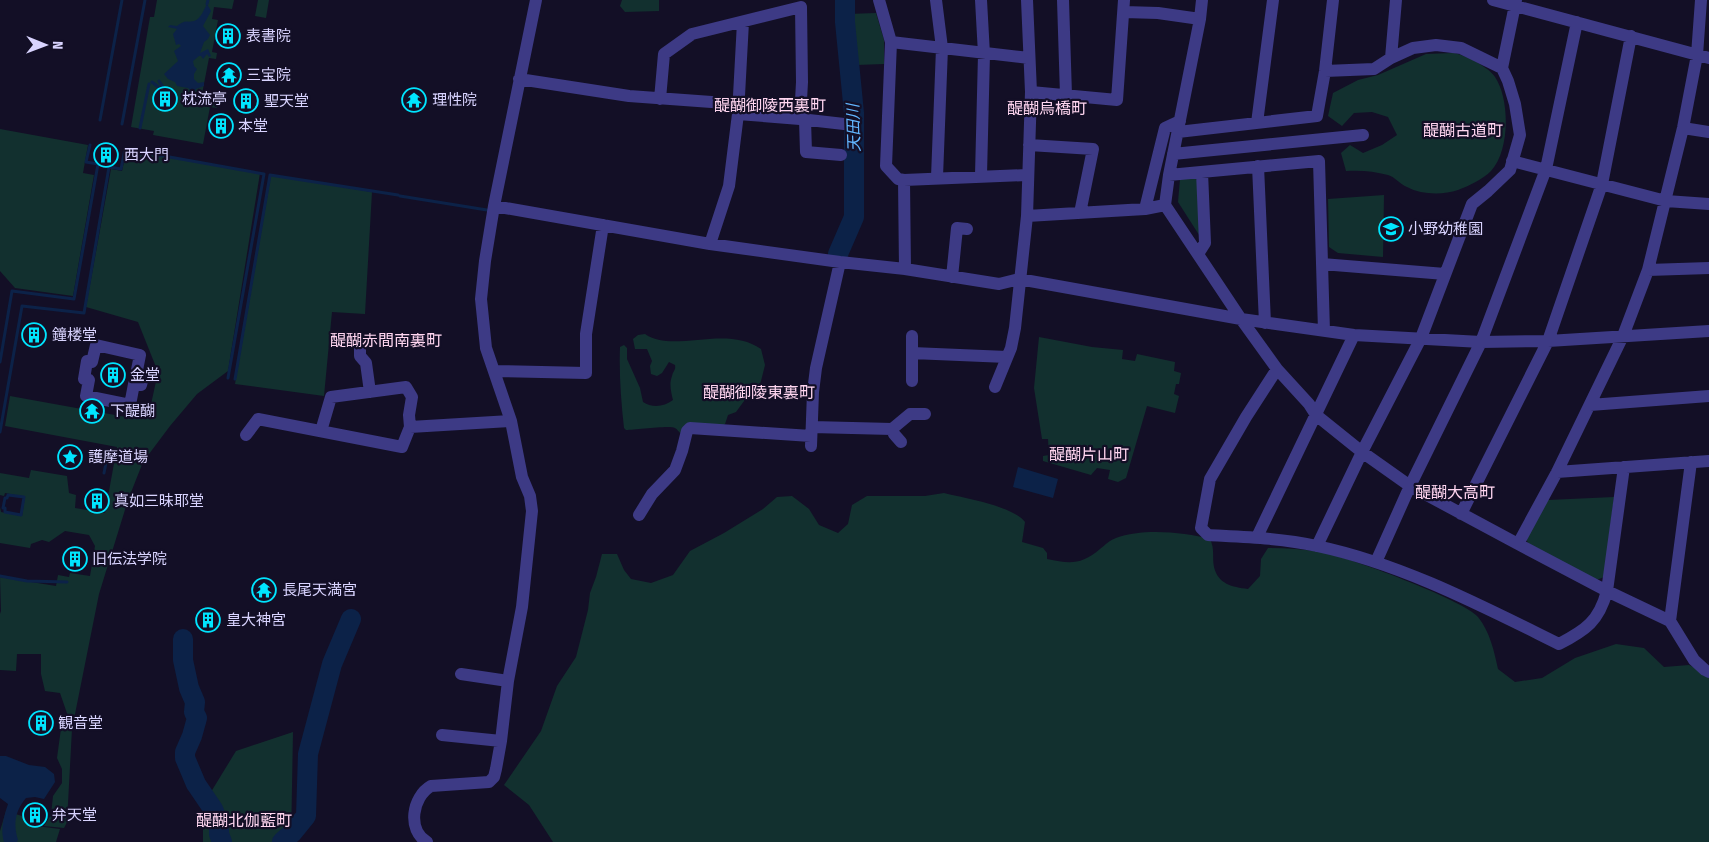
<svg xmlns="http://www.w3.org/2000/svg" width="1709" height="842" font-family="'Fira Sans Condensed','Noto Sans JP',sans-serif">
<rect width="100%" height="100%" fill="#130f26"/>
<path fill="#12302f" d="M 157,0 L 234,0 L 232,9 L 214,7 L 212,19 L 218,20 L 212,52 L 217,53 L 216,59 L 209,58 L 202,94 L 219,98 L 217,108 L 210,107 L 203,144 L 153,135 L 154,131 L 131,127 L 150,17 L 154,17 Z
M 258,0 L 269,0 L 266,18 L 255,16 Z
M 622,0 L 659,0 L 659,11 L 625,12 L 620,6 Z
M 876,13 L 884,40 L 884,64 L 856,65 L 848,14 Z
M 1453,53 C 1464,54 1490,68 1495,77 C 1510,99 1510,151 1491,171 C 1483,179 1469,186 1458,190 C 1443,195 1422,195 1407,187 C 1400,184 1395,177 1388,175 C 1374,171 1360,170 1346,171 L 1341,153 L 1350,145 L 1363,153 L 1382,145 L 1397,135 L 1388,117 L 1372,112 L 1354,113 L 1342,126 L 1328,116 L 1333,93 L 1358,80 L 1378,75 L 1426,54 Z
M 0,129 L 88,145 L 83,173 L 94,175 L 73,296 L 15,288 L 0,271 Z
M 135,152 L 260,173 L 228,371 L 197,394 L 170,426 L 143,462 L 128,500 L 99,594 L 72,729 L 67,822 L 64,828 L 44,826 L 51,815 L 53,796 L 62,783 L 62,769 L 57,758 L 62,721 L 70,722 L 60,693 L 45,691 L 41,674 L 41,654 L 17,654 L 16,671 L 0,670 L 0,614 L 1,611 L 0,577 L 56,586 L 58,575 L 69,577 L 70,573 L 90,576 L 95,546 L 89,535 L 65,531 L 49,542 L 42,540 L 31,544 L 30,548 L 0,543 L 0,507 L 1,512 L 22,516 L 25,497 L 5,493 L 4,496 L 0,495 L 0,473 L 29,478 L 31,470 L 67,476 L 69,493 L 76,495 L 75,508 L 105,513 L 117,447 L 5,426 L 10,396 L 126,417 L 150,409 L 158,372 L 138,322 L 86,307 L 111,169 L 122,171 L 126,153 L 135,154 Z
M 271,175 L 372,192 L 365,314 L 332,312 L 324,396 L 235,384 Z
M 1180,179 L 1196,179 L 1198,181 L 1201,238 L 1178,202 Z
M 1384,195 L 1383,257 L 1338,253 L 1329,247 L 1328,199 Z
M 645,334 C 673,354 726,324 761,349 L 765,365 L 759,389 L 747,397 L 736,412 L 728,415 L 725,424 L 718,429 L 681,434 C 679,432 677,429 675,428 C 670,425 635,430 626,430 L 624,428 C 621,401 619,374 620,347 L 624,345 L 627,348 L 627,359 L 640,388 L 643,402 C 652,408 664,407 673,400 C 671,392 669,384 672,376 C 673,371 676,370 675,365 L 669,362 L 662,373 L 657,376 L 651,374 L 650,366 L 652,361 L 647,349 L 635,349 L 633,339 L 638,335 Z
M 1039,337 L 1092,347 L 1123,350 L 1122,359 L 1135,361 L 1137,354 L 1175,362 L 1174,371 L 1181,373 L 1179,384 L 1176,384 L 1174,394 L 1179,396 L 1175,413 L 1147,406 L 1126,478 L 1118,482 L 1108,479 L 1110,470 L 1097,468 L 1091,475 L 1043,461 L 1043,456 L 1049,455 L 1048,439 L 1042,439 L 1034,388 Z
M 944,493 C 964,498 1013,506 1025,522 L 1022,542 L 1043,548 L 1047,553 L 1047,559 C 1070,564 1081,565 1100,549 C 1105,545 1110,540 1116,538 C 1142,528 1184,532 1210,539 C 1215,549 1212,557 1214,567 C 1218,584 1232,587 1248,589 L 1260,576 L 1261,559 L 1268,548 C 1286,548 1303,549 1321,552 C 1346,556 1464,600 1478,617 C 1490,632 1494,651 1498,669 L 1515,682 L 1542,678 L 1575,658 L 1616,644 L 1644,648 L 1664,667 L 1689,665 L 1709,675 L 1709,842 L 553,842 L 529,805 L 504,785 L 541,731 L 557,686 L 576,657 L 588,610 L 590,593 L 596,577 L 602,554 L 617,554 L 624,570 L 631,579 L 651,583 L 673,575 L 690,551 L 724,533 L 763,509 L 777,497 L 792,496 L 809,509 L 819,525 L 838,533 L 848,524 L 852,505 L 867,496 L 925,496 Z
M 1614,497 L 1604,577 L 1594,581 L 1529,546 L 1526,538 L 1548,500 Z
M 293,732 L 291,842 L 203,842 L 203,805 L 236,751 Z
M 6,811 L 22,816 L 28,825 L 60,829 L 56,842 L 0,842 L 0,831 Z"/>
<path fill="#0c2248" d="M 207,4 L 211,11 L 203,26 L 210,35 L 208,39 L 204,42 L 200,53 L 208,49 L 211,56 L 209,57 L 207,54 L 203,59 L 201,56 L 199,56 L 193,61 L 194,66 L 197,69 L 194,74 L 194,79 L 198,83 L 204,82 L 204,86 L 196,89 L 194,94 L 188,88 L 177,86 L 175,82 L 168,79 L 164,74 L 178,61 L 174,51 L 181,46 L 179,44 L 176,45 L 173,34 L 177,29 L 168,27 L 170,25 L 177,26 C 187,19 185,23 194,21 C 201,19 204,9 207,4 Z
M 1018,467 L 1058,479 L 1053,498 L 1013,487 Z
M 0,756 L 6,756 L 29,765 L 45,767 L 54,774 L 55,782 L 44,799 L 35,797 L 26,798 C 15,811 13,824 18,840 L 17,842 L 4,842 C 0,830 4,816 8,804 L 0,798 Z"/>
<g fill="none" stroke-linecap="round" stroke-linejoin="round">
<path stroke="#0c2248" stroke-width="3" d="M 207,4 L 208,0
M 152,82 L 161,89 L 163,87 L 159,81
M 100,120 L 122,0
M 122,124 L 145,0
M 140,128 L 149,84
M 400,196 L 487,210
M 0,362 L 12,291 L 74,299 L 98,164 L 86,162 L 90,145
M 235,379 L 270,175 L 398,195
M 0,432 L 22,306 L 84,313 L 109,167 L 121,169 L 125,149 L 264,174 L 228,378
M 92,450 L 108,453 L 104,473
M 8,495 L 24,497 L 21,515 L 5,512 L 5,508 L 3,508 L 5,498 L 7,498 Z
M 105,510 L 89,508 L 90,503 L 87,503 L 88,495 L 91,496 L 92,491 L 108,494
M 0,576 L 27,581 L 67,582"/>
<path stroke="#0c2248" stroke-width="20" d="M 838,254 L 854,217 L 854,113 L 845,22 L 845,0
M 183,639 L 183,660 L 189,688 L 195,702 L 194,712 L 197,718 L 192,736 L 185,752 L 185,758 L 196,784 L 213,809 L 219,824 L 219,834 L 222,842
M 282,842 L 293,832 L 306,816 L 308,754 L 332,664 L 351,619"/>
<path stroke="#3d3a85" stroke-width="12" d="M 879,0 L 891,42 L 886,166 L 898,179 L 904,180 L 1027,175
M 936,0 L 942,48 L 937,177
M 981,0 L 984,54 L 981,175
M 1063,0 L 1066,95
M 1202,0 L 1200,19 L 1169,175 L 1165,205 L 1241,319 L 1277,369 L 1309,404 L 1316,415 L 1362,452 L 1410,486 L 1518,544 L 1557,472 L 1623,336 L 1648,270 L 1683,128 L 1697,55 L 1701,0
M 1493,0 L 1709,58
M 1124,12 L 1158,13 L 1200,19
M 891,42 L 1029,58
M 1391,58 L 1396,0
M 1502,68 L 1516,0
M 519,79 L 629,96 L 739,104
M 1031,92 L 1117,100 L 1124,0
M 660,99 L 664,54 L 692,34 L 801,7 L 802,82 L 800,119 L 738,114
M 800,119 L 844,124
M 805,120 L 806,152 L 841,155
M 1257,123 L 1273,0
M 1683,128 L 1709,132
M 1178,132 L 1317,116 L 1325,71 L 1333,0
M 1029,145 L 1093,149 L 1080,213
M 1173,154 L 1363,135
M 1512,161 L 1666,201 L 1709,204
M 1258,166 L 1265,323
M 1169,175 L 1319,161 L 1324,331
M 904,180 L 905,269
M 494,206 L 710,244 L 840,262 L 905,269 L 999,284 L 1019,279 L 1241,319 L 1354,335 L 1481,342 L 1548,341 L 1709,331
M 1145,209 L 1165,128 L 1180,121
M 1027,216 L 1145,209 L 1165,205
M 710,244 L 729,186 L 738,114 L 743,22
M 1198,254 L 1205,243 L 1202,172
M 1322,264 L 1445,274
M 1648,270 L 1709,268
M 952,277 L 957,228 L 967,229
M 360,343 L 360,356 L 366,363 L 370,392
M 96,345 L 140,355 L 136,375 L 143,377 L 141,385 L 134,384 L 130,405 L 86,396 L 89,380 L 84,379 L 87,361 L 92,362 Z
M 912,353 L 1007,357
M 1277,369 L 1246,417 L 1210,479 L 1201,528 L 1208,535 C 1244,537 1281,538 1317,546 C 1402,564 1482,606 1559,644 C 1586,630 1599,621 1607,591 L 1624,467
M 494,371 L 586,373 L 586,334 L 603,225
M 912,381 L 912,336
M 995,387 L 1011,348 L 1015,328 L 1027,216 L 1031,92 L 1027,0
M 1590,405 L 1709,396
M 410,427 L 511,421
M 812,427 L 892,429 L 910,414 L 925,414
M 892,429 L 894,434 L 901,442
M 246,435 L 258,419 L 402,447 L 410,427 L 409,415 L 412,397 L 406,387 L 331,397 L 321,431
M 811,446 L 813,392 L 816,368 L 840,262
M 1557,472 L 1709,461
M 1461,514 L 1548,341 L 1602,184 L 1631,36
M 639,515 L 652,494 L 675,470 L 682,451 L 687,431 L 690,428 L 811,436
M 1257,537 L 1354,335
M 1518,544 L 1607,591 L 1670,621 L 1694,660 L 1705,670 L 1709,672
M 1317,546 L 1362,452 L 1421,338 L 1472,204 L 1488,191 L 1510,170 L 1520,135 L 1515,104 L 1508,81 L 1502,68 L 1461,48 L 1436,45 L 1413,48 L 1391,58 L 1374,69 L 1325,71
M 1376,562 L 1410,486 L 1481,342 L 1546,169 L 1577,22
M 1670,621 L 1691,462
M 461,674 L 508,681
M 442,735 L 501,741
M 427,842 C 407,830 412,797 431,786 L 489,782 L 494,777 L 496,769 L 501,741 L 508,681 L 522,607 L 532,511 L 530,496 L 522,477 L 511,421 L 486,348 L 481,299 L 485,261 L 494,206 L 536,0"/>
</g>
<defs>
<g id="building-ring" transform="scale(1.25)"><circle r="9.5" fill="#130f26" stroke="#00e5ff" stroke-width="1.5"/><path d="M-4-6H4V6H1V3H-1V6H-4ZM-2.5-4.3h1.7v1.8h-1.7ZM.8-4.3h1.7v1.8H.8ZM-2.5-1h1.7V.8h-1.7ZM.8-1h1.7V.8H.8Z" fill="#00e5ff"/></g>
<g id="temple-ring" transform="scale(1.25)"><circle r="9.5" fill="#130f26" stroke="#00e5ff" stroke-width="1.5"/><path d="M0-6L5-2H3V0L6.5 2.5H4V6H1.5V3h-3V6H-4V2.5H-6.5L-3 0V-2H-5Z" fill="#00e5ff"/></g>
<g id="school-ring" transform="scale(1.25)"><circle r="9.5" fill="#130f26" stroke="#00e5ff" stroke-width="1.5"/><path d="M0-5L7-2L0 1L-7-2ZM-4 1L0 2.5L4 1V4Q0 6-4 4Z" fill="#00e5ff"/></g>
<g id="sight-ring" transform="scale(1.25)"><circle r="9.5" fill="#130f26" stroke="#00e5ff" stroke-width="1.5"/><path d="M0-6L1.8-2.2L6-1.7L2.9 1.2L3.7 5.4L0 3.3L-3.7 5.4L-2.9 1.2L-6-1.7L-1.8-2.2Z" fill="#00e5ff"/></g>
</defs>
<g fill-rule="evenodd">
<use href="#building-ring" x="228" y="36"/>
<use href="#temple-ring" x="229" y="75"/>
<use href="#building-ring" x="165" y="99"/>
<use href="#temple-ring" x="414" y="100"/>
<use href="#building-ring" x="246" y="101"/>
<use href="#building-ring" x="221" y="126"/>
<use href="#building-ring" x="106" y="155"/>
<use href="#school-ring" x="1391" y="229"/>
<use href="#building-ring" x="34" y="335"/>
<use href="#building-ring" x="113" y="375"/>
<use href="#temple-ring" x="92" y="411"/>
<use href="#sight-ring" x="70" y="457"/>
<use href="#building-ring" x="97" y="501"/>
<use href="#building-ring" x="75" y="559"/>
<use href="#temple-ring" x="264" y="590"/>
<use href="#building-ring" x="208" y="620"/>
<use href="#building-ring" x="41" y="723"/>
<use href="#building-ring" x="35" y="815"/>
</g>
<g text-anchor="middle" stroke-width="4.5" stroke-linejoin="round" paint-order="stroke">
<g font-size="15" fill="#d9d4ff" stroke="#130f26" text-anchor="start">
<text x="246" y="41">表書院</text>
<text x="246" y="80">三宝院</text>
<text x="182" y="104">枕流亭</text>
<text x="432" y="105">理性院</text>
<text x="264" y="106">聖天堂</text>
<text x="238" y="131">本堂</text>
<text x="124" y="160">西大門</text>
<text x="1408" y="234">小野幼稚園</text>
<text x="52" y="340">鐘楼堂</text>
<text x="130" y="380">金堂</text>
<text x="110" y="416">下醍醐</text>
<text x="88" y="462">護摩道場</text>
<text x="114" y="506">真如三昧耶堂</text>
<text x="92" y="564">旧伝法学院</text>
<text x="282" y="595">長尾天満宮</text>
<text x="226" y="625">皇大神宮</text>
<text x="58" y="728">観音堂</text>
<text x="52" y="820">弁天堂</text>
</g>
<g font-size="16" fill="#ffd6f0" stroke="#130f26">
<text x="770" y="111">醍醐御陵西裏町</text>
<text x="1047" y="114">醍醐烏橋町</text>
<text x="1463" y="136">醍醐古道町</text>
<text x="386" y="346">醍醐赤間南裏町</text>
<text x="759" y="398">醍醐御陵東裏町</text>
<text x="1089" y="460">醍醐片山町</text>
<text x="1455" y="498">醍醐大高町</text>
<text x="244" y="826">醍醐北伽藍町</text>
</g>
<g font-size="16" font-style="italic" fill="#62b6ff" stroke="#130f26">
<text transform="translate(853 128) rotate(-92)" y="6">天田川</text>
</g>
</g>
<g transform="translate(45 45) rotate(91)" stroke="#130f26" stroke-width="4" paint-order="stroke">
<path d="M0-4L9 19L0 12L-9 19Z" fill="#d9d4ff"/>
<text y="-8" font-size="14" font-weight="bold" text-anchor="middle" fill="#d9d4ff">N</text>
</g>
</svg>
